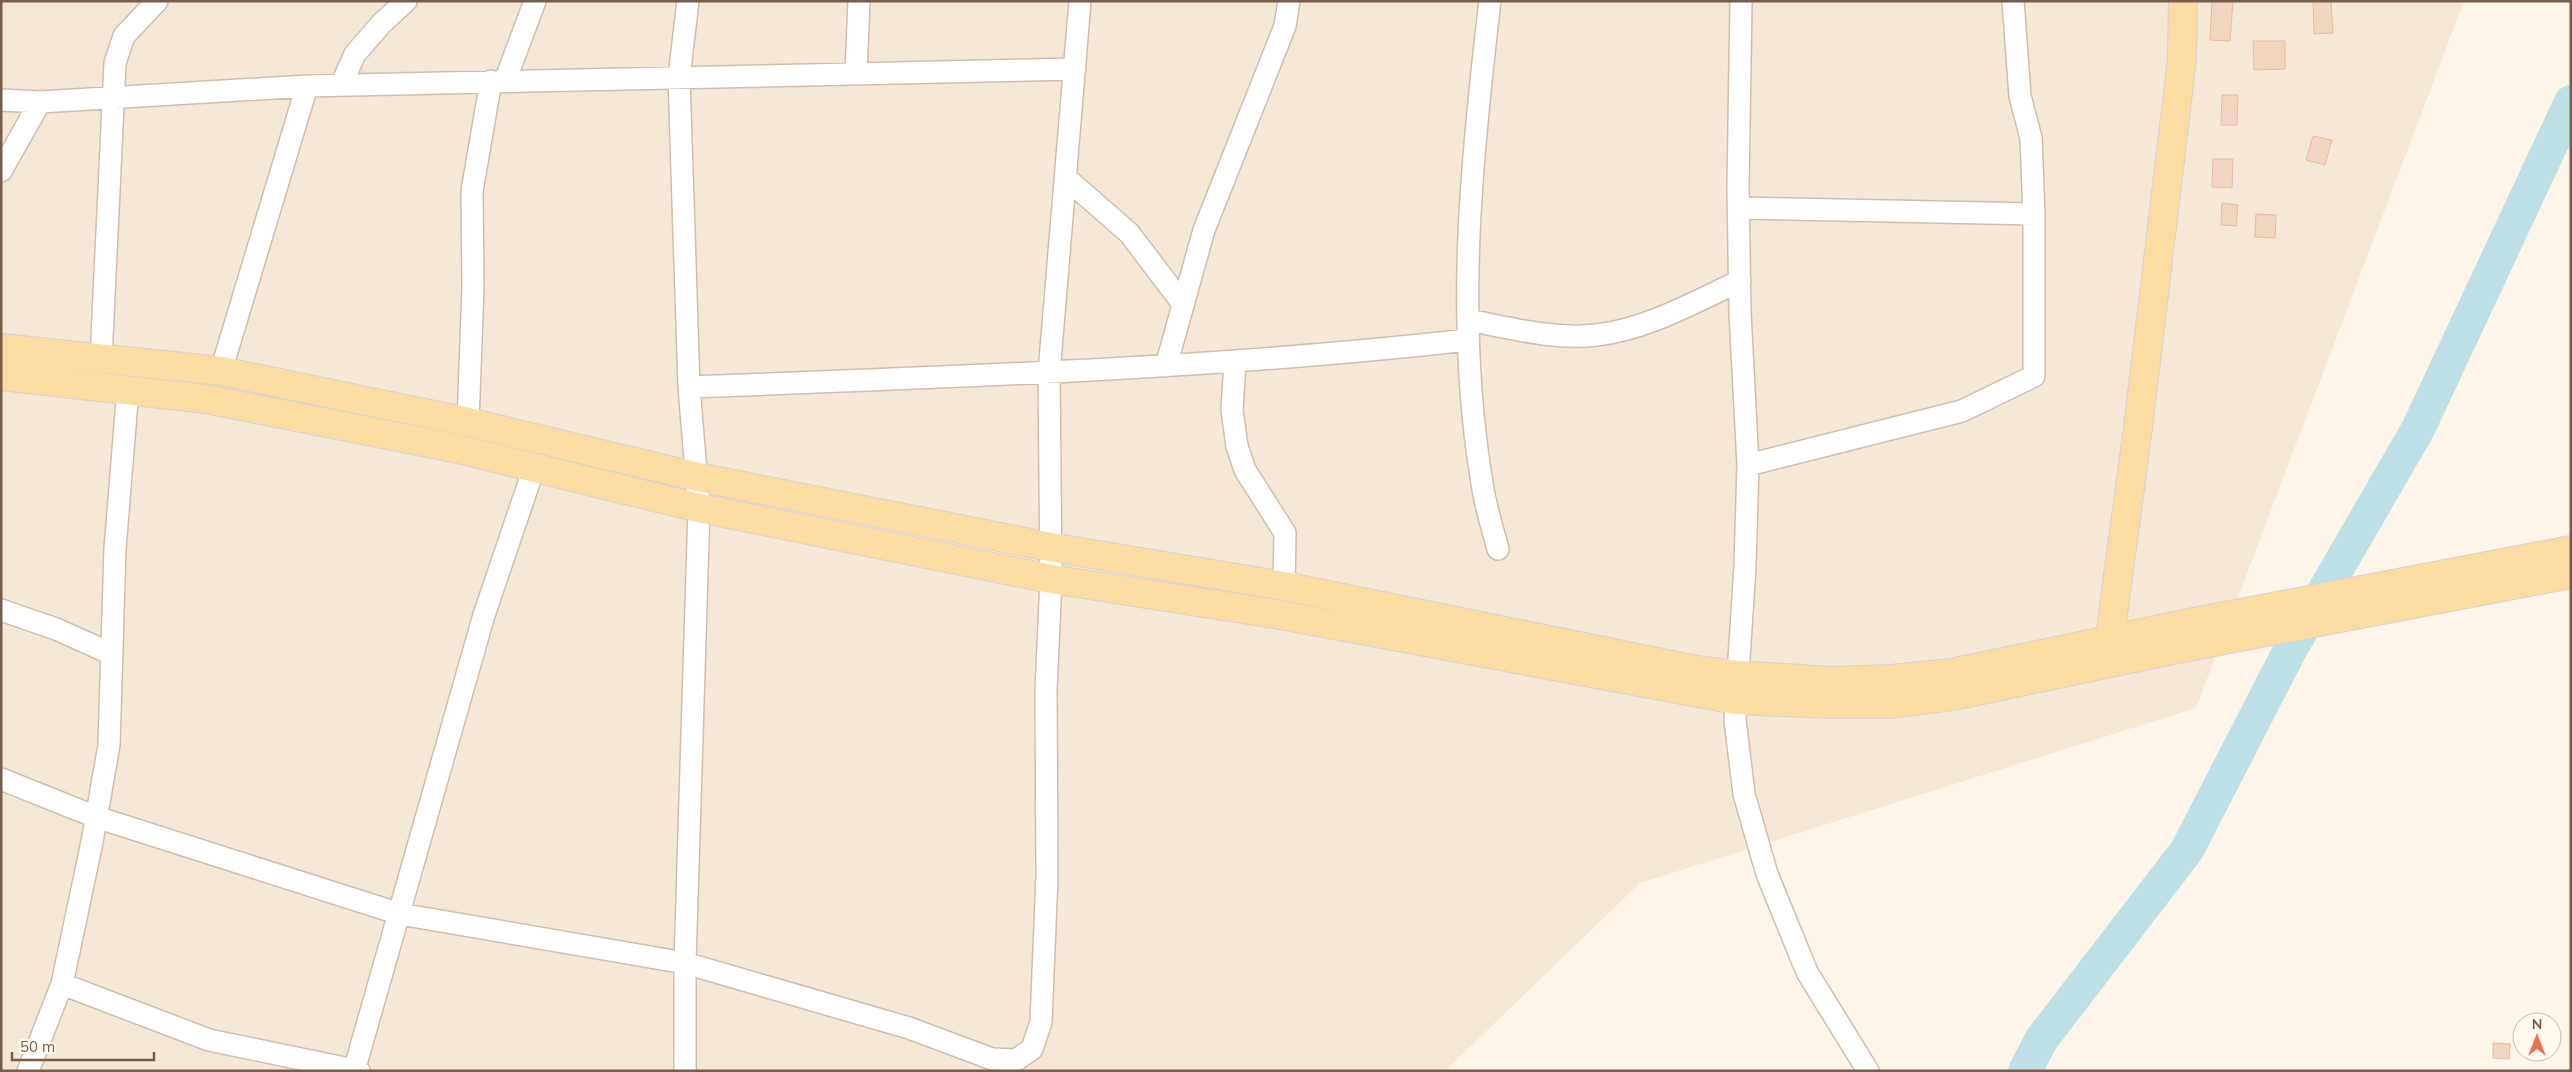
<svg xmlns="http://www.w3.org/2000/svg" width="2572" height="1072" font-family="Mulish,sans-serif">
<rect width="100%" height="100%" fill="#fdf5e9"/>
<path fill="#f5e8d7" d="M 1,1 L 2464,1 L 2196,708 L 1640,883 L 1445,1071 L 1,1071 Z"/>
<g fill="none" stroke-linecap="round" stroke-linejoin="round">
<path stroke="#bde0e7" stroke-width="34" d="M 2025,1071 L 2041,1040 L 2187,850 L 2290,650 L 2418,429 L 2571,102"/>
</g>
<path fill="#f2d5c0" stroke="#e5bca0" d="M 2212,1 L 2233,1 L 2230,41 L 2210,40 Z
M 2313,1 L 2331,1 L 2333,33 L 2314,34 Z
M 2253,41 L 2285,41 L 2285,69 L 2254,70 Z
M 2222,95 L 2238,95 L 2237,125 L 2221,125 Z
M 2313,136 L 2332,140 L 2325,165 L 2306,160 Z
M 2213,159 L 2233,159 L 2232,188 L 2212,187 Z
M 2222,203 L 2238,205 L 2236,226 L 2221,225 Z
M 2256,214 L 2276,215 L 2275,238 L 2255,237 Z
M 2493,1043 L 2510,1044 L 2509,1059 L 2493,1058 Z"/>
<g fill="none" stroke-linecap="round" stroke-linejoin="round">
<g stroke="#cfbeae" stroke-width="24">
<path id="minor" d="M 1490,1 C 1471,161 1455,322 1482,483 C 1485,505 1492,527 1498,549
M 1741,1 L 1738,187 L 1740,313 L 1748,465 L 1745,566 L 1735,720 L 1744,794 L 1767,874 L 1807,972 L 1868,1071
M 856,73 L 859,1
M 505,81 L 535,1
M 341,85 L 355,54 L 381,24 L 406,1
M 1,100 L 40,102 L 307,86 L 1075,69
M 1,171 L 40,102
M 1066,178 L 1129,233 L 1183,304
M 1739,208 L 2034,214
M 1468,320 C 1510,328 1554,340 1597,335 C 1648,329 1694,302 1740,281
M 101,359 L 115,63 L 124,36 L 157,1
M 1235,362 L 1232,410 L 1237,446 L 1245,470 L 1285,533 L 1284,586
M 1166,366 L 1204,230 L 1285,26 L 1289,1
M 221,371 L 307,86
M 689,387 C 949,377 1209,369 1468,340
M 468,422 L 473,287 L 472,191 L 491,81
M 1748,465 L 1962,411 L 2034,376 L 2034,214 L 2031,138 L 2020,96 L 2013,1
M 1,610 L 56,629 L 112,654
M 1,779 L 96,817 L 400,914 L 685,963 L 909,1028 L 992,1059 L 1016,1060 L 1032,1049 L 1041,1022 L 1047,876 L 1046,690 L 1051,579 L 1049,373 L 1080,1
M 62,984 L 209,1040 L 359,1071
M 28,1071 L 62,984 L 92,842 L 109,745 L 115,549 L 128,389
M 354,1071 L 484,615 L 534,468
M 685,1071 L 685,963 L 699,508 L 689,387 L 679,77 L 688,1"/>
</g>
<g stroke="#d9d1cd" stroke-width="30">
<path id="major" d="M 1,348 L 221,371 L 468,422 L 698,477 L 1050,547 L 1284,586 L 1696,670 L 1738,675 L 1830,681 L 1892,679 L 1951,673 L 2189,623 L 2571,550
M 1,376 L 206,399 L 458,449 L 699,508 L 1051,579 L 1275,614 L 1736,700 L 1830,704 L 1892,704 L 1953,696 L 2182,648 L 2571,574
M 2107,658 L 2138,428 L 2182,59 L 2183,1"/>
</g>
<use href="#minor" stroke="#fff" stroke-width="21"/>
<use href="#major" stroke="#fbdca2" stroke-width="28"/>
</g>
<rect width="2572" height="1072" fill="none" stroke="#785c4c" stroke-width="5"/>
<g transform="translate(2537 1037)"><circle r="24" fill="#fff9f0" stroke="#c9baae"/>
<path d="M0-4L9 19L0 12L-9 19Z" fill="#e7734e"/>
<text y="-8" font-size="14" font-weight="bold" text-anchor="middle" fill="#785c4c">N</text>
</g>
<path d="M12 1052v8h142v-8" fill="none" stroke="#785c4c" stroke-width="2.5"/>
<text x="20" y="1052" font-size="15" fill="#785c4c" stroke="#fff9f0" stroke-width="4" paint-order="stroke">50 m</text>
</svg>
